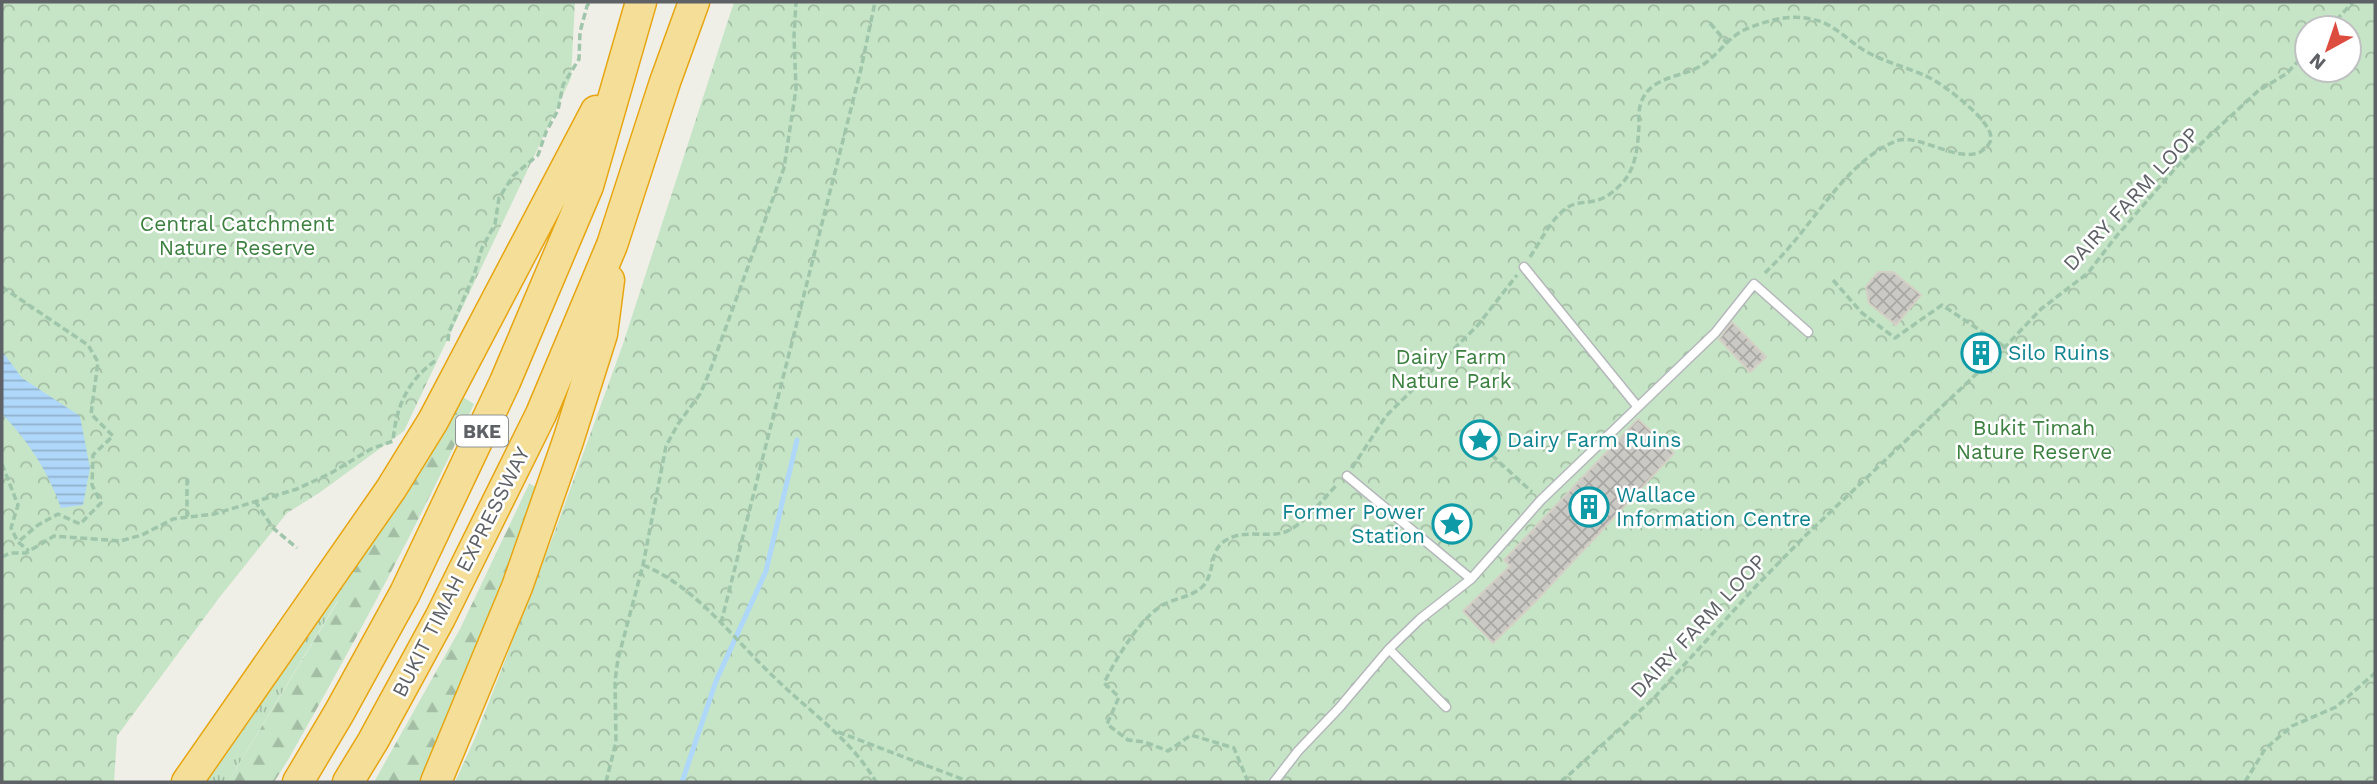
<svg xmlns="http://www.w3.org/2000/svg" width="2377" height="784" font-family="'Work Sans',sans-serif">
<defs>
<pattern id="grass-tufts" width="24" height="20" patternUnits="userSpaceOnUse" patternTransform="scale(1.75)"><rect width="24" height="20" fill="#c6e5c6"/><path d="M3 7l-1-3M5 7V3M7 7l1-3M15 17l-1-3M17 17v-4M19 17l1-3" fill="none" stroke="#a4bda5"/></pattern>
<pattern id="forest-firs" width="22" height="20" patternUnits="userSpaceOnUse" patternTransform="scale(1.75)"><rect width="22" height="20" fill="#c6e5c6"/><path d="M5 1l3.5 6h-7zM16 11l3.5 6h-7z" fill="#a4bda5"/></pattern>
<pattern id="park-crowns" width="20" height="18" patternUnits="userSpaceOnUse" patternTransform="scale(1.75)"><rect width="20" height="18" fill="#c6e5c6"/><path d="M2 6a3 3 0 1 1 6 0M12 15a3 3 0 1 1 6 0" fill="none" stroke="#a4bda5"/></pattern>
<pattern id="water-rules" width="6" height="5" patternUnits="userSpaceOnUse" patternTransform="scale(1.75)"><rect width="6" height="5" fill="#aed7f9"/><path d="M0 2.5h6" fill="none" stroke="#91b2cd"/></pattern>
<pattern id="building-cross-hatch" width="8" height="8" patternUnits="userSpaceOnUse" patternTransform="scale(1.75)"><rect width="8" height="8" fill="#cbc9c4"/><path d="M0 0l8 8M0 8l8-8" fill="none" stroke="#a8a7a3"/></pattern>
</defs>
<rect width="100%" height="100%" fill="#efeee7"/>
<path fill="url(#grass-tufts)" d="M 333,598 L 338,600 L 228,782 L 205,782 Z"/>
<path fill="url(#forest-firs)" d="M 463,397 L 474,404 C 418,526 354,643 288,760 L 274,782 L 228,782 L 338,601 L 333,598 Z
M 529,484 L 539,488 L 491,619 L 424,782 L 374,782 L 460,629 Z"/>
<path fill="url(#park-crowns)" fill-rule="evenodd" d="M 2,2 L 575,2 L 571,78 L 404,431 L 319,493 L 287,513 L 219,598 L 117,736 L 114,782 L 2,782 Z
M 734,2 L 2375,2 L 2375,782 L 455,782 L 475,738 L 555,531 L 623,344 ZM 2307,28 L 2349,28 L 2349,70 L 2307,70 Z"/>
<path fill="url(#water-rules)" d="M 2,351 L 22,378 L 80,416 L 90,468 L 83,505 L 61,508 C 48,471 29,442 2,414 Z"/>
<g fill="none" stroke-linecap="round" stroke-linejoin="round">
<path stroke="#aed7f9" stroke-width="5" d="M 682,782 L 716,681 L 766,571 L 797,440"/>
</g>
<path fill="url(#building-cross-hatch)" stroke="#d4d0c6" stroke-width="2" d="M 1878,272 L 1893,272 L 1921,295 L 1896,325 L 1869,303 L 1866,287 Z
M 1732,322 L 1766,357 L 1750,372 L 1719,339 Z
M 1978,340 L 1987,345 L 2004,348 L 1988,358 L 1984,370 L 1977,361 L 1962,357 Z
M 1638,419 L 1674,453 L 1536,601 L 1493,643 L 1463,611 L 1510,566 L 1504,560 Z"/>
<g fill="none" stroke-linecap="round" stroke-linejoin="round">
<g stroke="#b4b7ba" stroke-width="11">
<path id="lane" d="M 1524,267 L 1637,406
M 1347,476 L 1471,579
M 1389,649 L 1446,707
M 1274,782 L 1298,751 L 1339,708 L 1389,649 L 1420,619 L 1471,579 L 1541,500 L 1715,333 L 1754,284 L 1808,332"/>
</g>
<g stroke="#e6a511" stroke-width="33">
<path id="highway" d="M 187,782 L 391,489 L 433,421 L 596,111
M 298,782 L 339,713 L 405,593 L 505,382 L 588,186 L 641,2
M 348,782 L 373,741 L 440,618 L 541,414 L 612,245 L 665,82 L 694,2
M 436,782 L 517,587 L 568,441 L 602,334 L 609,280"/>
</g>
<path stroke="#9fc6ab" stroke-width="3.5" stroke-dasharray="7 3.5" stroke-linecap="butt" d="M 1710,23 L 1727,43
M 2329,28 L 2353,2
M 1530,257 C 1541,241 1551,218 1568,207 C 1577,202 1584,203 1594,201 C 1606,199 1616,190 1624,181 C 1636,167 1638,144 1639,126 C 1639,117 1638,109 1642,100 C 1653,75 1683,78 1704,64 C 1718,54 1728,38 1744,30 C 1765,21 1788,14 1811,19 C 1835,23 1849,43 1869,53 C 1888,63 1909,68 1928,77 C 1943,84 1999,125 1990,142 C 1972,175 1921,131 1896,141 C 1853,158 1821,210 1792,244 C 1783,255 1773,265 1763,275
M 1833,280 L 1862,313 L 1895,338 L 1942,305 L 2005,347
M 2,287 L 88,345 L 98,362 L 91,414 L 113,436 L 93,455 L 92,485 L 101,503 L 80,524 L 58,514 L 38,525 L 18,542
M 448,341 L 449,332 L 474,275 L 482,248 L 495,224 L 499,198 L 513,176 L 538,155 L 546,132 L 558,110 L 563,85 L 579,59 L 580,32 L 587,6 L 590,2
M 1484,448 L 1532,492
M 2,464 L 18,505 L 11,528 L 18,542 L 29,551
M 1352,468 L 1386,416 L 1478,325 L 1517,275
M 255,501 L 273,528 L 297,548
M 187,517 L 187,478
M 2,557 L 10,553 L 26,553 L 54,536 L 120,541 L 142,535 L 173,519 L 214,514 L 297,489 L 331,473 L 371,449 L 393,441 C 396,406 408,379 438,359
M 643,565 C 697,587 734,640 776,679 C 811,713 851,739 876,782
M 721,623 L 861,69 L 875,2
M 838,732 L 970,782
M 606,782 L 616,742 L 615,681 L 618,659 L 643,565 L 666,446 L 678,424 L 700,394 L 710,371 L 784,168 L 796,89 L 794,36 L 796,2
M 1248,782 L 1234,748 L 1191,735 L 1168,751 L 1145,742 L 1128,740 L 1107,724 L 1119,697 L 1104,683 C 1116,659 1138,621 1161,606 C 1174,598 1194,597 1204,585 C 1216,570 1208,549 1228,539 C 1244,530 1265,537 1282,533 C 1302,528 1323,498 1338,484
M 1561,782 L 1653,699 L 1757,585 L 1806,535 L 2005,347 L 2041,309 L 2088,273 L 2114,239 L 2180,163 L 2258,91 L 2286,74 L 2307,52
M 2245,782 L 2265,749 L 2292,726 L 2336,707 L 2375,673"/>
<use href="#lane" stroke="#fff" stroke-width="8"/>
<use href="#highway" stroke="#f5df98" stroke-width="30"/>
</g>
<defs>
<g id="building-ring" transform="scale(2.0125)"><circle r="9.5" fill="#fff" stroke="#0f9aa8" stroke-width="1.5"/><path d="M-4-6H4V6H1V3H-1V6H-4ZM-2.5-4.3h1.7v1.8h-1.7ZM.8-4.3h1.7v1.8H.8ZM-2.5-1h1.7V.8h-1.7ZM.8-1h1.7V.8H.8Z" fill="#0f9aa8"/></g>
<g id="sight-ring" transform="scale(2.0125)"><circle r="9.5" fill="#fff" stroke="#0f9aa8" stroke-width="1.5"/><path d="M0-6L1.8-2.2L6-1.7L2.9 1.2L3.7 5.4L0 3.3L-3.7 5.4L-2.9 1.2L-6-1.7L-1.8-2.2Z" fill="#0f9aa8"/></g>
</defs>
<g fill-rule="evenodd">
<use href="#building-ring" x="1981" y="353"/>
<use href="#sight-ring" x="1480" y="440"/>
<use href="#building-ring" x="1589" y="507"/>
<use href="#sight-ring" x="1452" y="524"/>
</g>
<g text-anchor="middle" stroke-width="5" stroke-linejoin="round" paint-order="stroke">
<rect fill="#fff" stroke="#8e9194" stroke-width="2" x="456" y="415.5" width="52" height="31" rx="5"/>
<g font-size="19" font-weight="bold" fill="#5e6266">
<text x="482" y="438">BKE</text>
</g>
<g font-size="21" fill="#5e6266" stroke="#fff">
<text transform="translate(2131 199) rotate(-47)" y="7">DAIRY FARM LOOP</text>
<text transform="translate(461 572) rotate(-63)" y="7">BUKIT TIMAH EXPRESSWAY</text>
<text transform="translate(1698 626) rotate(-47)" y="7">DAIRY FARM LOOP</text>
</g>
<g font-size="21" fill="#3b803f" stroke="#fff">
<text x="237" y="231">Central Catchment<tspan x="237" dy="24">Nature Reserve</tspan></text>
<text x="1451" y="364">Dairy Farm<tspan x="1451" dy="24">Nature Park</tspan></text>
<text x="2034" y="435">Bukit Timah<tspan x="2034" dy="24">Nature Reserve</tspan></text>
</g>
<g font-size="21" fill="#0d838f" stroke="#fff" text-anchor="start">
<text x="2008" y="360">Silo Ruins</text>
<text x="1507" y="447">Dairy Farm Ruins</text>
<text x="1616" y="502">Wallace<tspan x="1616" dy="24">Information Centre</tspan></text>
<text x="1425" y="519" text-anchor="end">Former Power<tspan x="1425" dy="24">Station</tspan></text>
</g>
</g>
<rect width="2377" height="784" fill="none" stroke="#5e6266" stroke-width="7"/>
<g transform="translate(2328 49) rotate(220)"><circle r="33" fill="#ffffff" stroke="#bfc0c2" stroke-width="2"/>
<path d="M0-5L12 26L0 18L-12 26Z" fill="#dd4d3f"/>
<text y="-10" font-size="19" font-weight="bold" text-anchor="middle" fill="#5e6266">N</text>
</g>
</svg>
